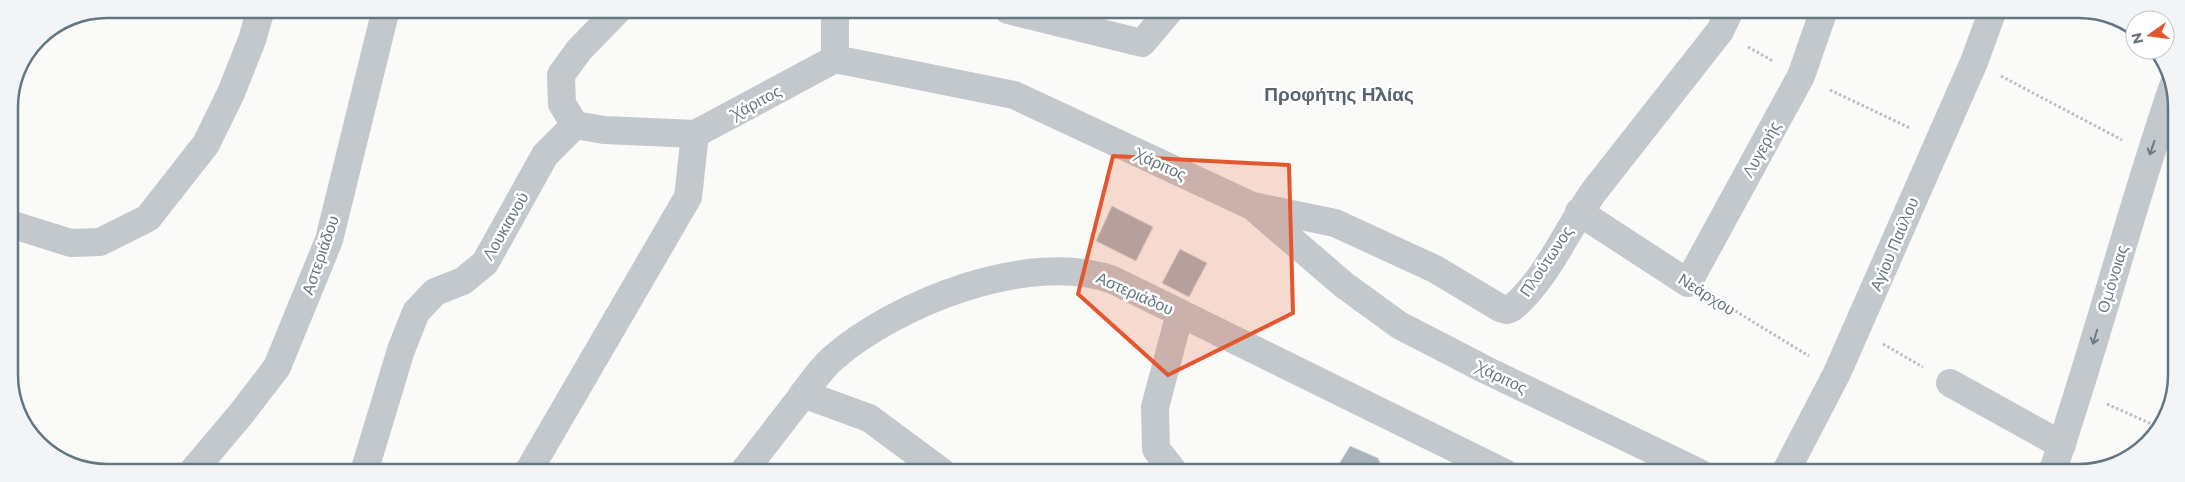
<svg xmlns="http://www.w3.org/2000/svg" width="2185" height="482" font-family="Montserrat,sans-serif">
<rect width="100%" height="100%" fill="#fafaf8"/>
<path fill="#aab3b9" stroke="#dcdcda" d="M 1112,206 L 1153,227 L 1136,261 L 1096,241 Z
M 1180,249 L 1207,263 L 1189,297 L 1162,283 Z
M 1350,446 L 1378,458 L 1384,472 L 1334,472 Z"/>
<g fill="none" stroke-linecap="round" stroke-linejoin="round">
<path stroke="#bbbfc2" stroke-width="3" stroke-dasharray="2.5 2.5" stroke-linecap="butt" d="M 1672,10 L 1691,19
M 1748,47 L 1773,61
M 2001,76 L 2122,140
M 1830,90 L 1910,128
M 1714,298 L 1809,356
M 1883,344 L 1923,367
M 2107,404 L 2156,426"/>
<path stroke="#c3c8cc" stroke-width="28" d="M 835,9 L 835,59
M 1008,10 L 1142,43 L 1170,10
M 575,125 L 604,130 L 695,134 L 835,59 L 1014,95 L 1252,206 L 1344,285 L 1399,325 L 1486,370 L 1700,473
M 575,125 L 562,104 L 561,75 L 579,50 L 619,9
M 1253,206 L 1335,223 L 1435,269 L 1500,308 L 1507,310 L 1512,308 C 1548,278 1567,228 1595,190 L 1720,31 L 1730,10
M 1579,212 L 1688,283 L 1801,76 L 1824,10
M 10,224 L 71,243 L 100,242 L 148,218 L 206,144 L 231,93 L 252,40 L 261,9
M 1950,383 L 2062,445
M 803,394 L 869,418 L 942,472
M 364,472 L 401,350 L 416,312 L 435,292 L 463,281 L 485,263 L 545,155 L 575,125
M 528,472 L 688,197 L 695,134
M 1174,472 L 1156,449 L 1155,407 L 1180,313
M 1785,473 L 1837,373 L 1974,62 L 1993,10"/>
<path stroke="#c3c8cc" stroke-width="28" d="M 192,472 L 241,414 L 277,367 L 329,240 L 386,9
M 743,472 C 762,448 780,424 799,400 C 809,386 819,371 832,359 C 896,303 1029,250 1113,280 L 1505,473
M 2052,473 C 2096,345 2129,214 2173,86"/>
</g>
<defs><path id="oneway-shaft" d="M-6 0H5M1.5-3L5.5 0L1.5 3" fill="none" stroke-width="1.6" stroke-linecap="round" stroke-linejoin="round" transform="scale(1.25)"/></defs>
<g stroke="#6a7a87">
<use href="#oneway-shaft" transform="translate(2152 148) rotate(109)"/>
<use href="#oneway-shaft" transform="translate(2095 337) rotate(107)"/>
</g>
<path fill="#e4572e" fill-opacity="0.2" stroke="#e4572e" stroke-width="4" stroke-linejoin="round" d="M 1113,156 L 1289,165 L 1293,313 L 1168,375 L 1078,294 Z"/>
<g text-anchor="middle" stroke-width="5" stroke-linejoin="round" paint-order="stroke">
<g font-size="16" fill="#657683" stroke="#fff">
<text transform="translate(756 102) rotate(-28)" y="6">Χάριτος</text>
<text transform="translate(1761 149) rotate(-61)" y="6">Λυγερής</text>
<text transform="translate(1161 164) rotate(25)" y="6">Χάριτος</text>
<text transform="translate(505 226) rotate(-60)" y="6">Λουκιανού</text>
<text transform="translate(1894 244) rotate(-67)" y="6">Αγίου Παύλου</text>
<text transform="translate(320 255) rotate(-71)" y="6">Αστεριάδου</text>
<text transform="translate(1546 261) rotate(-56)" y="6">Πλούτωνος</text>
<text transform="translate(2112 279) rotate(-73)" y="6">Ομόνοιας</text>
<text transform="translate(1135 293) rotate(24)" y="6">Αστεριάδου</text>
<text transform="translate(1707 294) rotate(32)" y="6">Νεάρχου</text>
<text transform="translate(1502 377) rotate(26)" y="6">Χάριτος</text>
</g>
<g font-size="19" font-weight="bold" fill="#57646e" stroke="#fff">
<text x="1339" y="101">Προφήτης Ηλίας</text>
</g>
</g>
<path d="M0 0H2185V482H0ZM107 18H2079A89 89 0 0 1 2168 107V375A89 89 0 0 1 2079 464H107A89 89 0 0 1 18 375V107A89 89 0 0 1 107 18Z" fill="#f3f4f5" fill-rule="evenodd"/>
<path fill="none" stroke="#657683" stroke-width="2.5" d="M107 18H2079A89 89 0 0 1 2168 107V375A89 89 0 0 1 2079 464H107A89 89 0 0 1 18 375V107A89 89 0 0 1 107 18Z"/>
<g transform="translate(2150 35) rotate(256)"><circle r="24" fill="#ffffff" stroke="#c1c8cd"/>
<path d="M0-4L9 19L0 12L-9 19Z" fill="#e4572e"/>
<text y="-8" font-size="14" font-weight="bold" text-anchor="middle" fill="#657683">N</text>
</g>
</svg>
